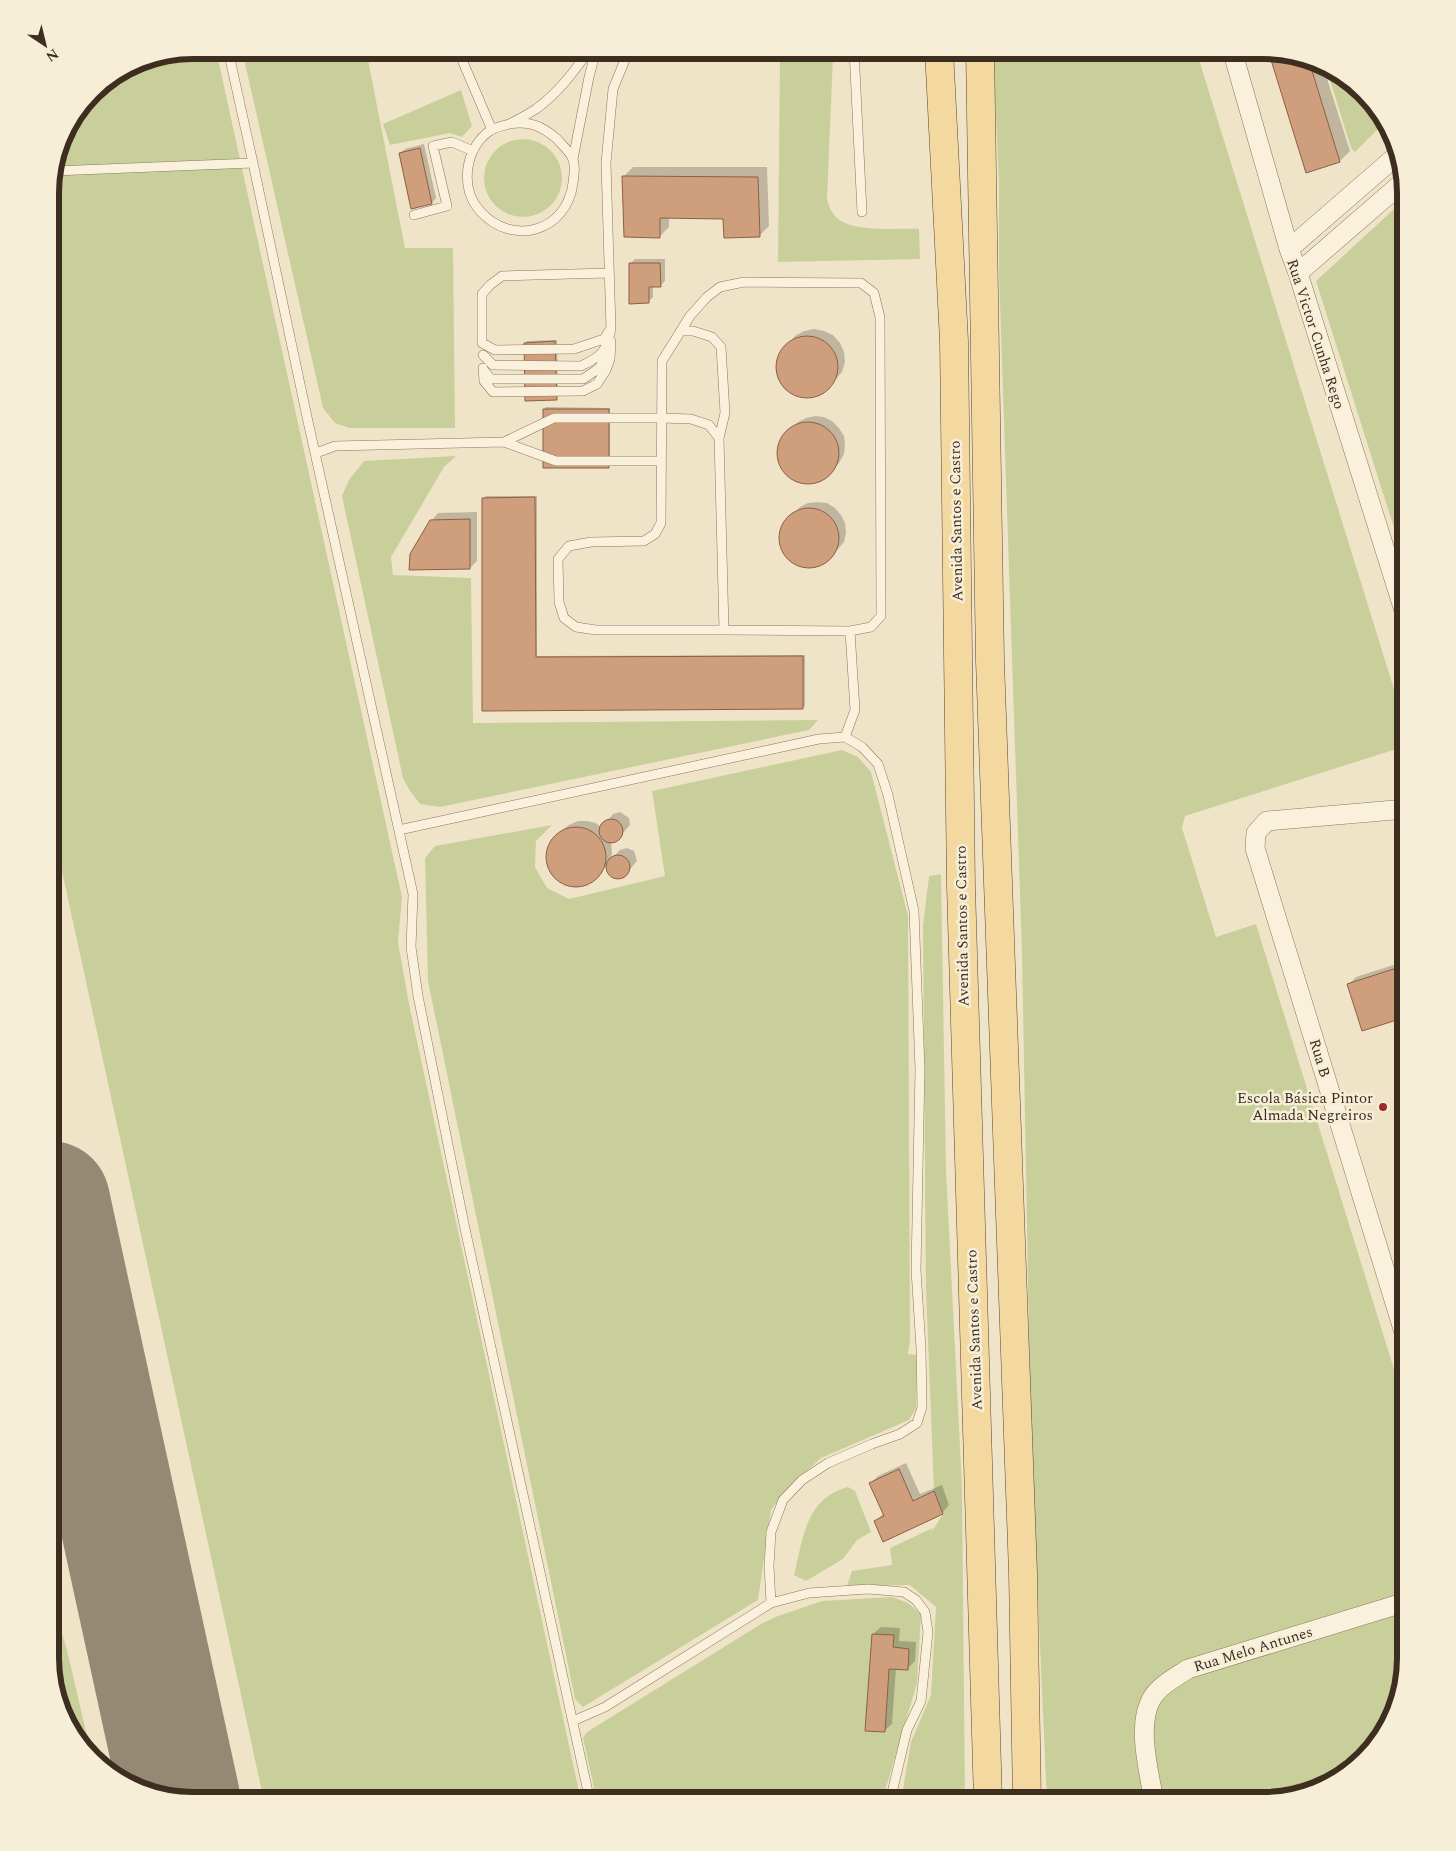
<svg xmlns="http://www.w3.org/2000/svg" width="1456" height="1851" font-family="Spectral,serif">
<rect width="100%" height="100%" fill="#f0e4c8"/>
<path fill="#c9cf9b" d="M 193,50 L 216,50 L 402,897 L 398,942 L 409,1004 L 581,1801 L 264,1801 L 50,816 L 50,183 L 65,129 L 98,86 L 138,61 Z
M 242,50 L 366,50 L 405,248 L 453,248 L 455,428 L 349,428 L 335,423 L 323,408 Z
M 775,50 L 830,50 L 833,57 L 827,199 C 829,208 833,216 841,221 C 858,232 898,228 919,229 L 920,259 L 778,262 L 780,54 Z
M 993,50 L 1196,50 L 1406,728 L 1406,746 L 1185,816 L 1182,828 L 1216,937 L 1256,924 L 1406,1408 L 1406,1659 L 1387,1729 L 1342,1777 L 1264,1801 L 1047,1801 L 1031,1447 L 1022,953 L 999,274 L 999,184 Z
M 1326,67 L 1335,69 L 1382,114 L 1385,122 L 1355,152 L 1351,148 Z
M 461,90 L 472,126 L 462,137 L 450,133 L 390,145 L 383,124 Z
M484 178a39 39 0 1 1 78 0a39 39 0 1 1-78 0Z
M 1406,198 L 1406,566 L 1316,281 Z
M 456,456 L 444,467 L 391,557 L 393,575 L 471,578 L 473,723 L 818,720 L 809,730 L 440,807 L 420,804 L 410,791 L 403,778 L 342,496 L 349,480 L 364,461 Z
M 842,750 L 858,757 L 871,772 L 908,916 L 910,1340 L 908,1354 L 917,1355 L 916,1408 L 909,1420 L 821,1458 L 785,1491 L 771,1510 L 758,1600 L 583,1707 L 575,1699 L 428,981 L 425,858 L 435,846 L 552,825 L 536,841 L 535,867 L 547,888 L 569,899 L 665,876 L 652,791 Z
M 941,874 L 946,1171 L 962,1487 L 965,1801 L 901,1801 L 911,1742 L 931,1695 L 936,1607 L 910,1585 L 847,1586 L 852,1571 L 892,1565 L 890,1548 L 933,1528 L 929,1536 L 943,1514 L 934,1491 L 926,1289 L 923,926 L 929,876 Z
M 848,1487 L 855,1491 L 871,1532 L 857,1540 L 843,1559 L 806,1581 L 794,1575 C 803,1540 805,1498 848,1487 Z
M 892,1597 L 908,1603 L 921,1614 L 917,1683 L 882,1801 L 597,1801 L 583,1738 L 587,1732 L 761,1624 L 778,1616 L 822,1601 Z
M 50,1599 L 66,1646 L 91,1753 L 74,1737 L 50,1658 Z"/>
<path fill="#0003" d="M 1270,50 L 1323,66 L 1350,151 L 1340,161 L 1307,172 Z
M 424,144 L 436,198 L 432,203 L 400,153 L 405,149 Z
M 633,167 L 767,167 L 769,226 L 759,236 L 724,218 L 669,217 L 669,227 L 659,237 L 623,177 Z
M 635,259 L 665,259 L 665,281 L 660,286 L 653,286 L 653,297 L 648,302 L 630,264 Z
M 814,329 L 824,331 L 833,335 L 840,343 L 844,352 L 845,362 L 842,372 L 828,388 L 820,394 L 811,397 L 801,397 L 792,394 L 784,388 L 779,380 L 777,370 L 777,361 L 781,352 L 795,336 L 804,331 Z
M 557,340 L 558,396 L 556,398 L 525,343 L 527,341 Z
M 546,407 L 610,408 L 610,465 L 608,467 L 544,409 Z
M 815,416 L 824,417 L 832,421 L 839,428 L 844,436 L 845,445 L 844,454 L 839,463 L 824,478 L 815,482 L 805,483 L 795,480 L 787,475 L 781,466 L 778,456 L 779,446 L 783,437 L 798,422 L 806,418 Z
M 486,496 L 537,496 L 537,656 L 805,655 L 805,706 L 803,708 L 484,709 L 484,498 Z
M 818,502 L 827,503 L 835,508 L 841,515 L 845,523 L 846,533 L 844,542 L 831,557 L 823,563 L 814,567 L 805,567 L 796,564 L 788,558 L 783,550 L 780,541 L 781,531 L 785,522 L 800,507 L 808,503 Z
M 477,512 L 477,561 L 470,568 L 431,521 L 438,513 Z
M 620,812 L 629,818 L 630,825 L 618,839 L 611,842 L 612,854 L 610,860 L 620,850 L 627,848 L 634,851 L 637,861 L 625,875 L 618,878 L 609,873 L 608,864 L 596,878 L 588,884 L 578,886 L 568,885 L 559,881 L 552,874 L 548,865 L 547,856 L 549,846 L 562,830 L 569,825 L 578,821 L 587,821 L 596,823 L 602,828 L 613,814 Z
M 1406,961 L 1406,1033 L 1401,1018 L 1349,984 L 1356,977 Z
M 906,1463 L 920,1494 L 942,1485 L 949,1505 L 942,1513 L 875,1521 L 884,1513 L 871,1483 L 878,1476 Z
M 881,1627 L 900,1628 L 899,1641 L 916,1642 L 915,1661 L 907,1669 L 896,1668 L 892,1724 L 884,1731 L 873,1634 Z"/>
<g fill="none" stroke-linecap="round" stroke-linejoin="round">
<path stroke="#968974" stroke-width="49" d="M 50,1366 C 96,1462 125,1569 153,1671"/>
<path stroke="#968974" stroke-width="120" d="M 50,1201 L 180,1798"/>
</g>
<path fill="#cf9f7d" stroke="#8d5f41" d="M 1268,50 L 1309,61 L 1340,162 L 1306,173 Z
M 420,148 L 432,204 L 411,209 L 399,153 Z
M 622,176 L 758,177 L 760,237 L 724,238 L 723,219 L 660,218 L 660,238 L 624,237 Z
M 629,263 L 660,263 L 661,287 L 649,287 L 649,303 L 629,304 Z
M776 367a31 31 0 1 1 62 0a31 31 0 1 1-62 0Z
M 555,341 L 557,400 L 525,401 L 524,343 Z
M 543,409 L 609,409 L 609,468 L 543,468 Z
M777 453a31 31 0 1 1 62 0a31 31 0 1 1-62 0Z
M 535,497 L 536,657 L 803,656 L 803,709 L 482,711 L 482,498 Z
M779 538a30 30 0 1 1 60 0a30 30 0 1 1-60 0Z
M 470,519 L 470,569 L 409,570 L 410,554 L 430,520 Z
M599 831a12 12 0 1 1 24 0a12 12 0 1 1-24 0Z
M546 857a30 30 0 1 1 60 0a30 30 0 1 1-60 0Z
M606 867a12 12 0 1 1 24 0a12 12 0 1 1-24 0Z
M 1406,965 L 1406,1038 L 1400,1019 L 1362,1031 L 1347,984 Z
M 899,1469 L 913,1501 L 934,1491 L 943,1514 L 883,1542 L 874,1521 L 884,1516 L 869,1483 Z
M 872,1634 L 894,1635 L 893,1647 L 909,1649 L 908,1670 L 889,1669 L 885,1732 L 865,1731 Z"/>
<g fill="none" stroke-linecap="round" stroke-linejoin="round">
<g stroke="#8d765c" stroke-width="10">
<path id="service" d="M 854,50 L 862,212
M 463,62 L 492,130
M 509,124 C 529,121 541,125 557,139 C 562,145 568,150 572,157 C 576,165 574,174 573,183 C 567,232 512,247 480,211 C 459,188 465,147 491,130 C 496,127 503,126 509,124 C 518,120 528,114 536,109 C 558,93 574,72 589,50
M 573,159 L 589,77 L 596,50
M 253,163 L 307,417 L 413,894 L 411,947 L 418,996 L 464,1224 L 590,1801
M 54,171 L 253,163 L 228,50
M 414,215 L 447,206 L 433,146 L 452,142 L 473,151
M 608,273 L 502,276 L 490,285 L 482,294 L 482,343 L 495,350 L 574,349 L 604,339 L 609,331
M 681,331 L 693,331 L 712,337 L 721,347 L 725,413 L 719,438 L 724,630 L 596,630 L 576,627 L 564,618 L 559,602 L 558,559 L 569,546 L 591,542 L 644,541 L 655,534 L 661,523 L 662,361 L 690,316 L 707,297 L 720,287 L 744,282 L 861,283 L 874,293 L 880,317 L 881,616 L 871,627 L 850,631 L 724,630
M 483,355 L 493,365 L 581,366 C 604,355 605,352 611,329 L 606,163 L 613,89 L 629,50
M 483,368 L 484,381 L 493,392 L 583,391 L 597,384 L 606,370 L 610,359 L 611,341
M 483,369 L 491,379 L 583,379 L 598,369 L 608,356
M 316,453 L 335,446 L 504,442
M 661,461 L 556,461 L 504,442 L 554,418 L 661,418 L 691,419 L 709,425 L 719,438
M 399,830 L 819,739 L 845,737
M 771,1603 L 769,1566 L 771,1532 L 783,1500 L 802,1480 L 828,1463 L 872,1444 L 900,1434 L 917,1423 L 922,1407 L 921,1348 L 916,1270 L 920,1069 L 914,911 L 888,795 L 878,764 L 862,747 L 845,737 L 855,710 L 850,631
M 573,1721 L 605,1707 L 771,1603 L 809,1593 L 868,1589 L 904,1592 L 916,1600 L 925,1612 L 928,1632 L 921,1701 L 907,1730 L 890,1801"/>
</g>
<g stroke="#8d765c" stroke-width="20">
<path id="minor" d="M 1232,50 L 1289,249 L 1298,273 L 1406,617
M 1289,249 L 1395,157
M 1298,273 L 1403,182
M 1406,1339 L 1255,848 L 1256,833 L 1267,821 L 1406,809
M 1154,1801 C 1149,1771 1136,1725 1152,1698 C 1160,1685 1176,1677 1188,1669 L 1406,1602"/>
</g>
<g stroke="#5b4430" stroke-width="29">
<path id="primary" d="M 939,50 L 954,341 L 961,886 L 988,1801
M 980,50 L 990,661 L 1023,1573 L 1027,1801"/>
</g>
<use href="#service" stroke="#faf1dc" stroke-width="9"/>
<use href="#minor" stroke="#faf1dc" stroke-width="19"/>
<use href="#primary" stroke="#f3d9a0" stroke-width="28"/>
</g>
<circle fill="#9e2a2b" stroke="#f7eed8" stroke-width="2" cx="1383" cy="1107" r="5"/>
<g text-anchor="middle" stroke-width="5" stroke-linejoin="round" paint-order="stroke">
<g font-size="15" fill="#3d2e20" stroke="#f7eed8">
<text transform="translate(1316 334) rotate(72)" y="5">Rua Victor Cunha Rego</text>
<text transform="translate(956 521) rotate(-91)" y="5">Avenida Santos e Castro</text>
<text transform="translate(962 926) rotate(-91)" y="5">Avenida Santos e Castro</text>
<text transform="translate(1320 1058) rotate(73)" y="5">Rua B</text>
<text transform="translate(974 1330) rotate(-92)" y="5">Avenida Santos e Castro</text>
<text transform="translate(1253 1649) rotate(-17)" y="5">Rua Melo Antunes</text>
</g>
<g font-size="15" fill="#3d2e20" stroke="#f7eed8" text-anchor="end">
<text x="1373" y="1103">Escola Básica Pintor<tspan x="1373" dy="17">Almada Negreiros</tspan></text>
</g>
</g>
<path d="M0 0H1456V1851H0ZM193 59H1263A134 134 0 0 1 1397 193V1658A134 134 0 0 1 1263 1792H193A134 134 0 0 1 59 1658V193A134 134 0 0 1 193 59Z" fill="#f7eed8" fill-rule="evenodd"/>
<path fill="none" stroke="#3d2e20" stroke-width="6" d="M193 59H1263A134 134 0 0 1 1397 193V1658A134 134 0 0 1 1263 1792H193A134 134 0 0 1 59 1658V193A134 134 0 0 1 193 59Z"/>
<g transform="translate(45 45) rotate(145)" stroke="#f7eed8" stroke-width="4" paint-order="stroke">
<path d="M0-4L9 19L0 12L-9 19Z" fill="#3d2e20"/>
<text y="-8" font-size="14" font-weight="bold" text-anchor="middle" fill="#3d2e20">N</text>
</g>
</svg>
